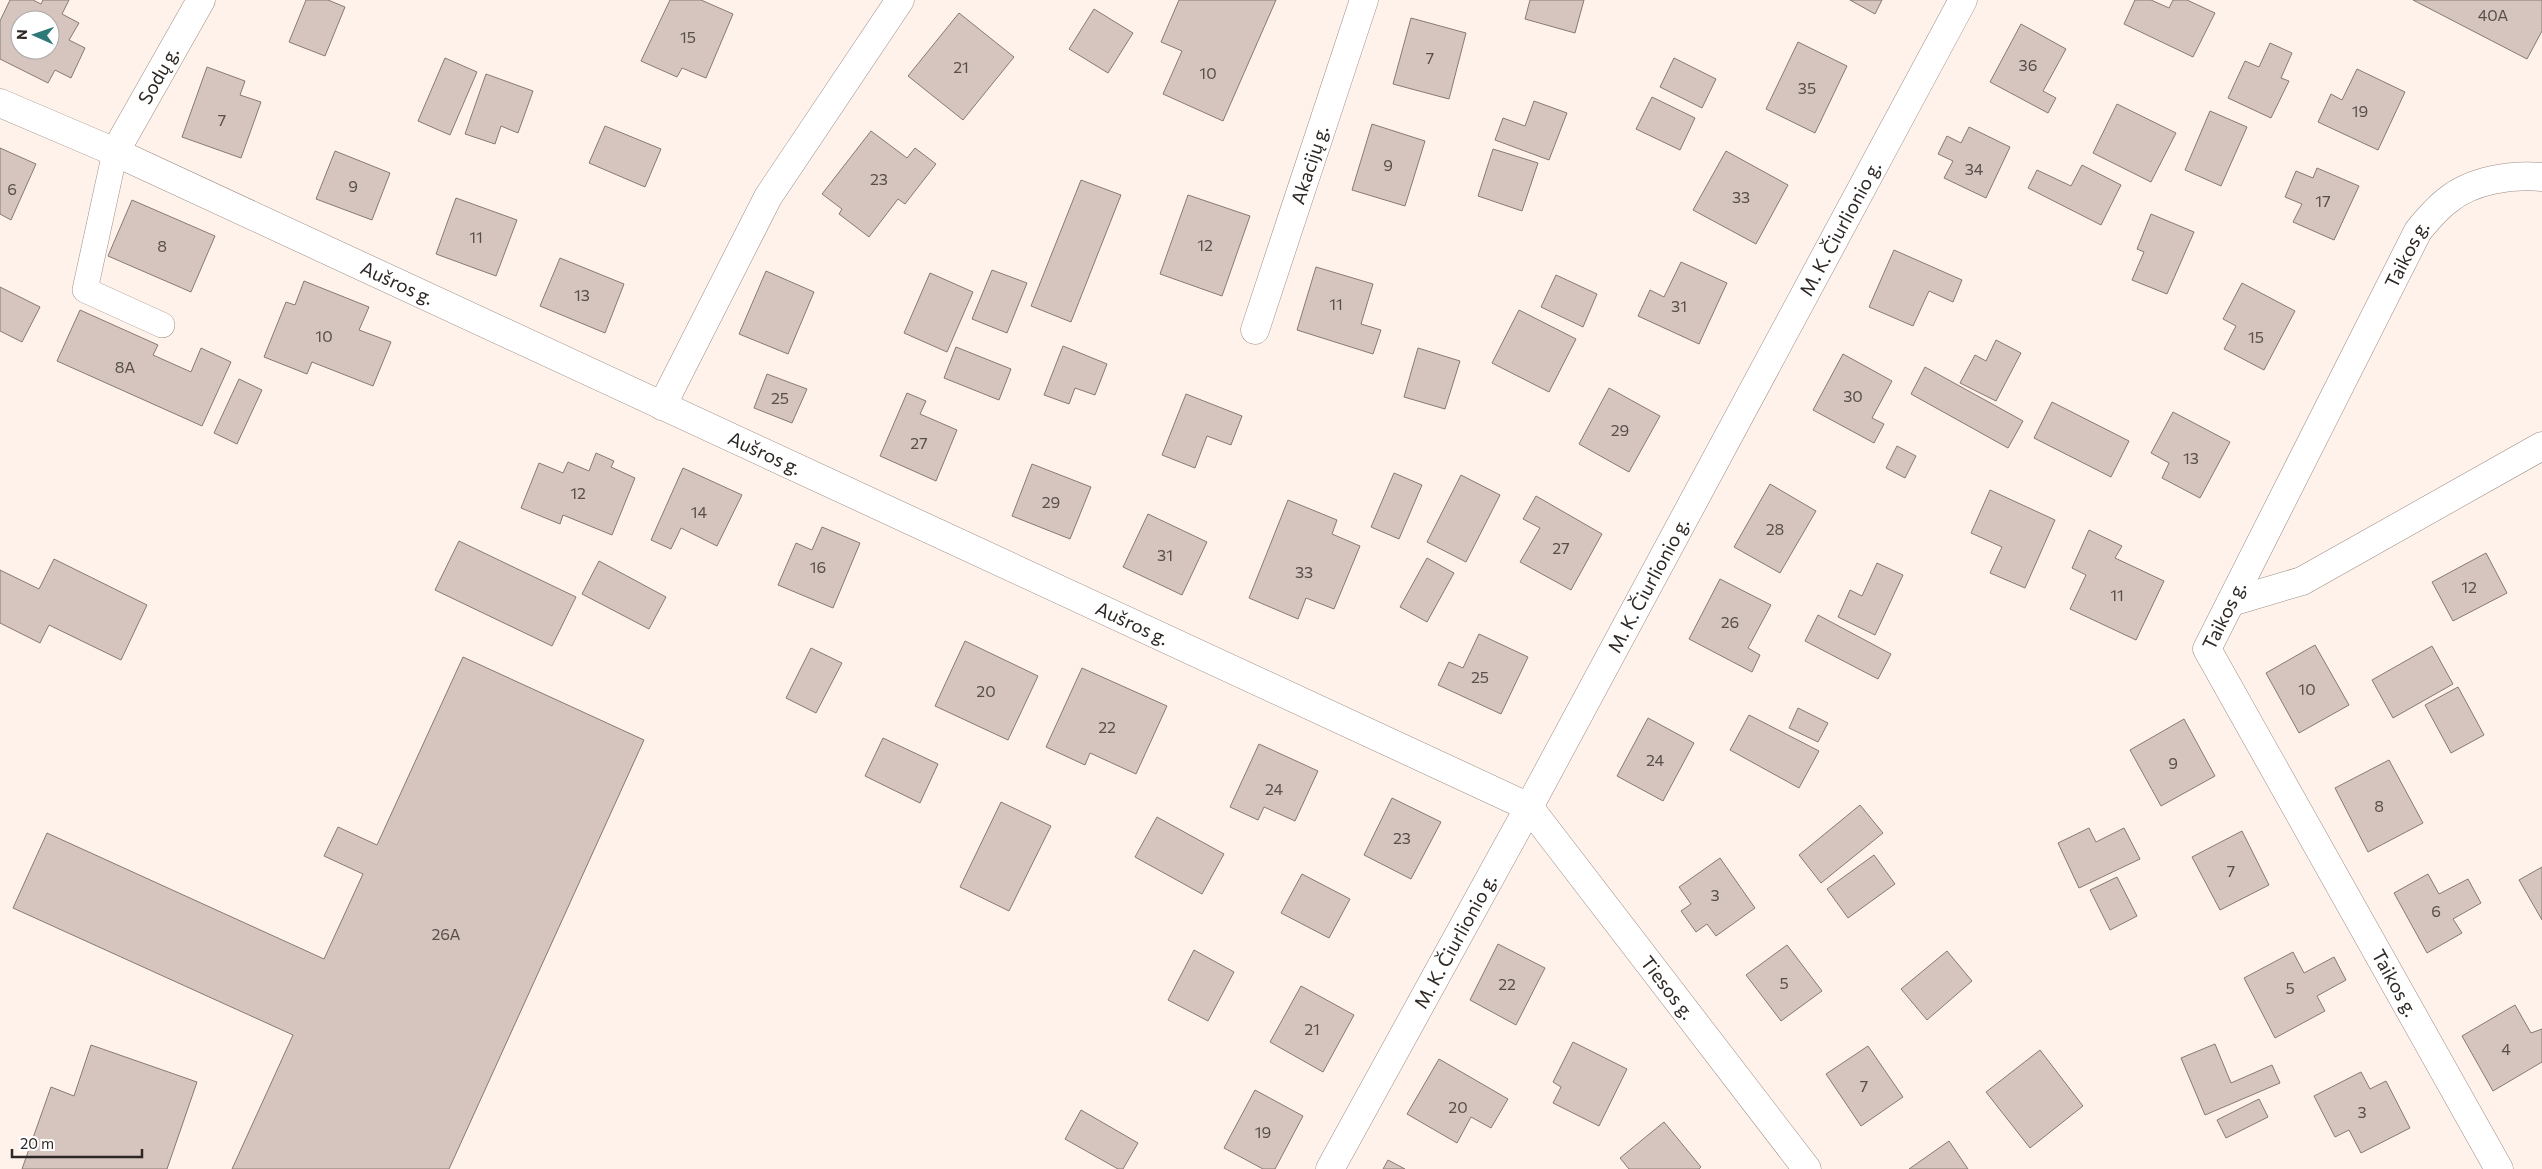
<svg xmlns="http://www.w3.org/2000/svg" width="2542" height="1169" font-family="Commissioner,sans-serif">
<rect width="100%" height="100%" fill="#fff2eb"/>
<path fill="#d5c5be" stroke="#887a73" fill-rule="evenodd" d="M 10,0 L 33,0 L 41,4 L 43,0 L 69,0 L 62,14 L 79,23 L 69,40 L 85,48 L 71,78 L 55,70 L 48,83 L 0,59 L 0,21 ZM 20,20 L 50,20 L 50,50 L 20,50 Z
M 306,0 L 328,0 L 345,7 L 325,56 L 289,42 Z
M 670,0 L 701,0 L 733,14 L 706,78 L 682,68 L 677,77 L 641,61 Z
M 1179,0 L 1276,0 L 1223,121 L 1163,94 L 1182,51 L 1161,42 Z
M 1530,0 L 1584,0 L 1575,33 L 1525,19 Z
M 1850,0 L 1882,0 L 1875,14 Z
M 2135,0 L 2151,0 L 2169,8 L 2173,0 L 2187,0 L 2215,13 L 2193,57 L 2124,24 Z
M 2413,0 L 2542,0 L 2542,31 L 2527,59 Z
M 1094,9 L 1133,33 L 1108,73 L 1069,49 Z
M 959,13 L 1014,57 L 963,120 L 908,76 Z
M 1411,18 L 1466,33 L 1449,99 L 1393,84 Z
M 2021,24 L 2066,49 L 2043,91 L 2056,98 L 2048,113 L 1990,82 Z
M 1798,42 L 1847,66 L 1815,133 L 1766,109 Z
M 2270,43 L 2292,53 L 2281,78 L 2289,81 L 2271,118 L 2228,98 L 2245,61 L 2259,67 Z
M 445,58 L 477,72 L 450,135 L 418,121 Z
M 1674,58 L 1716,79 L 1702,108 L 1660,87 Z
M 207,67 L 245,81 L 240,95 L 261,102 L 241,158 L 182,137 Z
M 2357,69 L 2405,92 L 2378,150 L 2318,122 L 2331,94 L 2342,100 Z
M 486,74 L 533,91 L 518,133 L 501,126 L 495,144 L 465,134 Z
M 1652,97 L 1695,118 L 1680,150 L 1636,129 Z
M 1534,101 L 1567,113 L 1549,160 L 1495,140 L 1503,118 L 1525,126 Z
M 2117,104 L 2176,133 L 2151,182 L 2093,153 Z
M 2210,111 L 2247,127 L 2221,186 L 2185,170 Z
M 1372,124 L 1425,141 L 1405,206 L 1352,190 Z
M 605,126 L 661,149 L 645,187 L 589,163 Z
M 1969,127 L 2010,147 L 1986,198 L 1944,178 L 1953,161 L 1938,154 L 1947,136 L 1961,143 Z
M 871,131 L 907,158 L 915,148 L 936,164 L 905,204 L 898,199 L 869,237 L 839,214 L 842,209 L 822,194 Z
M 0,148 L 36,164 L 11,220 L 0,214 Z
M 1493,149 L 1538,163 L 1522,211 L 1478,196 Z
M 335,151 L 390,173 L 372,220 L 316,199 Z
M 1726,151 L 1788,185 L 1756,244 L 1693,210 Z
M 2082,165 L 2121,185 L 2101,225 L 2028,188 L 2037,170 L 2071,186 Z
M 2317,168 L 2359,186 L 2334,240 L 2293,222 L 2302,204 L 2285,197 L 2296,171 L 2313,178 Z
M 1081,180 L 1121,195 L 1071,322 L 1031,306 Z
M 1188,195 L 1250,216 L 1222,296 L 1160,274 Z
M 456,198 L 517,220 L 496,276 L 436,254 Z
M 132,200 L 215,236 L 191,292 L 108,256 Z
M 2151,214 L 2194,232 L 2167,294 L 2132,280 L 2144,252 L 2137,249 Z
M 1894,250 L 1962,280 L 1953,302 L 1929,291 L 1913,326 L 1869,307 Z
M 560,258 L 624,284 L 605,333 L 540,306 Z
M 1681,262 L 1727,283 L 1699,344 L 1638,316 L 1650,290 L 1664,297 Z
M 1316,267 L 1373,284 L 1361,324 L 1381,330 L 1373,354 L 1297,330 Z
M 992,270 L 1027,283 L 1007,333 L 972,319 Z
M 766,271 L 814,292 L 788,354 L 739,334 Z
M 930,273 L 973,292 L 947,352 L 904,333 Z
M 1556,275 L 1597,294 L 1583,327 L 1541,307 Z
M 304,281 L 369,307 L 359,330 L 391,342 L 373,386 L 312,362 L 307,374 L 264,357 L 286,302 L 295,305 Z
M 2242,283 L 2295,311 L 2264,370 L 2224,349 L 2236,326 L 2223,319 Z
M 0,287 L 40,307 L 22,342 L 0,331 Z
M 80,310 L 158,345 L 153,355 L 191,372 L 201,348 L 231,362 L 202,426 L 57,361 Z
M 1519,310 L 1576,339 L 1549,392 L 1492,363 Z
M 1996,340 L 2021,353 L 1996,401 L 1960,383 L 1975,355 L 1986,361 Z
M 1063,346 L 1107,364 L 1095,395 L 1075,388 L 1069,404 L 1044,395 Z
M 956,347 L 1011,369 L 999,400 L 944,378 Z
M 1418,348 L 1460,361 L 1445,409 L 1404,397 Z
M 1843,354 L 1892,381 L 1872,418 L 1884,424 L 1874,443 L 1813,410 Z
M 1925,367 L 2023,421 L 2008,448 L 1911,394 Z
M 767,374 L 807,389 L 792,423 L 754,408 Z
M 239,379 L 262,390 L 237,444 L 214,433 Z
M 1609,388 L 1660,416 L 1629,472 L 1579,444 Z
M 907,393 L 926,401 L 920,414 L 957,430 L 936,481 L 880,456 Z
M 1186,394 L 1242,416 L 1231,445 L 1207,436 L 1195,468 L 1162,455 Z
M 2052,402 L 2129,441 L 2111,477 L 2034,438 Z
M 2173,412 L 2230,442 L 2200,498 L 2162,478 L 2169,463 L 2151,453 Z
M 1897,446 L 1916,456 L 1905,478 L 1886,468 Z
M 596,453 L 614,461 L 611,467 L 635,478 L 612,535 L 563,515 L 560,524 L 521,508 L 539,463 L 563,473 L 568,462 L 589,471 Z
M 1032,464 L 1091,487 L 1070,539 L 1012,516 Z
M 683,468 L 742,495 L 717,546 L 681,528 L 671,549 L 651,540 Z
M 1394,473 L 1422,485 L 1399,539 L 1371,527 Z
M 1461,475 L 1500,495 L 1466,562 L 1427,542 Z
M 1770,484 L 1816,511 L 1780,573 L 1734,547 Z
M 1990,490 L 2055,520 L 2025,588 L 1990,573 L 2002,547 L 1971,533 Z
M 1536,496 L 1602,534 L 1571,590 L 1520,562 L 1540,528 L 1523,519 Z
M 1288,500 L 1337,520 L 1332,534 L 1360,546 L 1334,609 L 1306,598 L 1298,619 L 1249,598 Z
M 1148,514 L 1207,542 L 1182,595 L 1123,567 Z
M 822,527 L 860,543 L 833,608 L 778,585 L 796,543 L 812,550 Z
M 2089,530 L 2122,546 L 2115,558 L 2164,581 L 2136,640 L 2070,609 L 2086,575 L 2072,568 Z
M 459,541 L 576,597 L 552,646 L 435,590 Z
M 2486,553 L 2507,593 L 2453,621 L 2432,582 Z
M 1427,558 L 1454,573 L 1427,622 L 1400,607 Z
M 54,559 L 147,605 L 121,660 L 49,625 L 40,643 L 0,623 L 0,570 L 39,589 Z
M 599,561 L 666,597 L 649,629 L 582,594 Z
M 1877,563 L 1903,575 L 1875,635 L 1838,617 L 1850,590 L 1862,596 Z
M 1720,579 L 1771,605 L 1748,648 L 1760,655 L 1752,672 L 1689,639 Z
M 1818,615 L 1891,654 L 1878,679 L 1805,641 Z
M 1479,634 L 1528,657 L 1501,714 L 1438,685 L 1449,662 L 1463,668 Z
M 965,641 L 1038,676 L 1008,740 L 935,706 Z
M 2315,645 L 2349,705 L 2299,733 L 2266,673 Z
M 2432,646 L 2453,684 L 2393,718 L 2372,680 Z
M 811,648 L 842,663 L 816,713 L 786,698 Z
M 463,657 L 644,740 L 449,1169 L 232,1169 L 293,1035 L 13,908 L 47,833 L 324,959 L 363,874 L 324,856 L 338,827 L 377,845 Z
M 1082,668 L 1167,706 L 1136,774 L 1090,753 L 1085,765 L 1046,747 Z
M 2458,687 L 2484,735 L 2451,753 L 2425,705 Z
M 1798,708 L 1828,723 L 1818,742 L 1789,728 Z
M 1749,715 L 1819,751 L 1799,788 L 1730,750 Z
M 1648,718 L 1694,743 L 1663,801 L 1617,776 Z
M 2184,719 L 2215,776 L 2161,806 L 2130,750 Z
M 883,738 L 938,764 L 920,803 L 865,776 Z
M 1259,744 L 1318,771 L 1295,821 L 1264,807 L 1258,820 L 1230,807 Z
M 2389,760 L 2423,823 L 2368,852 L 2335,788 Z
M 1392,798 L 1441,822 L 1411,879 L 1364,855 Z
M 1001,802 L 1051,826 L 1009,911 L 960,887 Z
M 1860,805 L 1883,833 L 1821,883 L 1799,855 Z
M 1157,817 L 1224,854 L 1202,894 L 1135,857 Z
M 2089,828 L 2096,842 L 2124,828 L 2140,859 L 2079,888 L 2058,843 Z
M 2242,831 L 2269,885 L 2220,910 L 2192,857 Z
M 1874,855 L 1895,884 L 1848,918 L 1827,889 Z
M 1720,858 L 1755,908 L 1716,936 L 1707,924 L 1696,932 L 1681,911 L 1691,904 L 1679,887 Z
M 2542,867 L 2542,920 L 2519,880 Z
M 1302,874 L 1350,899 L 1329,938 L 1281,913 Z
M 2428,874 L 2439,894 L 2468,879 L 2481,903 L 2453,919 L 2462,933 L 2427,953 L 2394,893 Z
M 2117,877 L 2137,916 L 2110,930 L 2090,890 Z
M 1498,944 L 1545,968 L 1516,1025 L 1470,1000 Z
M 1787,945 L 1822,991 L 1781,1021 L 1746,975 Z
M 1194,950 L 1234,972 L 1208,1021 L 1168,1000 Z
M 1947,951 L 1972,981 L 1927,1020 L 1901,989 Z
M 2293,952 L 2304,973 L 2334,957 L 2346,980 L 2317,996 L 2325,1011 L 2275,1038 L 2244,978 Z
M 1301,986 L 1354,1015 L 1323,1072 L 1270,1042 Z
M 2515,1005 L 2531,1033 L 2542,1029 L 2542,1062 L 2493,1091 L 2462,1036 Z
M 1573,1042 L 1627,1069 L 1599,1126 L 1553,1103 L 1561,1087 L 1553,1082 Z
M 2215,1044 L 2231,1083 L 2272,1065 L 2280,1083 L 2205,1115 L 2181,1058 Z
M 91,1045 L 197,1082 L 167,1169 L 22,1169 L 51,1087 L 74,1096 Z
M 1868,1046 L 1903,1097 L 1861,1126 L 1826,1074 Z
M 2040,1050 L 2083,1106 L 2030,1148 L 1986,1092 Z
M 1439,1059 L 1508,1099 L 1491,1128 L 1471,1117 L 1457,1143 L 1407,1114 Z
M 2361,1072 L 2370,1089 L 2386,1081 L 2410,1128 L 2361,1153 L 2349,1130 L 2335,1137 L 2314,1096 Z
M 1255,1090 L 1303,1116 L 1275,1169 L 1263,1169 L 1224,1148 Z
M 2259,1099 L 2268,1117 L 2226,1138 L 2217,1120 Z
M 1081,1110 L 1138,1143 L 1123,1169 L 1118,1169 L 1065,1139 Z
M 1664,1122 L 1701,1167 L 1699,1169 L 1629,1169 L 1620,1158 Z
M 1949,1141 L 1968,1169 L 1909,1169 Z
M 1388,1160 L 1405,1169 L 1383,1169 Z"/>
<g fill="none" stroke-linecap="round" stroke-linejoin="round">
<g stroke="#9b8d85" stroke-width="26">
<path id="service" d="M 115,152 L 85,290 L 162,325"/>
</g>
<g stroke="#9b8d85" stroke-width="29">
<g id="minor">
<path id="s1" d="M 0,103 L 115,152 L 1529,807 L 1807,1169"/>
<path id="s2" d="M 115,152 L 201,0"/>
<path id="s3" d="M 1255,330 L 1364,0"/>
<path d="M 662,406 L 768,197 L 900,0"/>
<path d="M 2231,602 L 2302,581 L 2542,446"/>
<path id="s4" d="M 1330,1169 L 1529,807 L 1963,0"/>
<path id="s5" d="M 2499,1169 L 2207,649 L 2418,231 C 2427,220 2437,208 2448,200 C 2472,180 2513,174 2542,177"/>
</g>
</g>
<use href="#service" stroke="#fff" stroke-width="25"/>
<use href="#minor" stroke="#fff" stroke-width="28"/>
</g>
<g text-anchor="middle" stroke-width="4" stroke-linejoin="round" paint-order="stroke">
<g font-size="16" fill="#584f4b">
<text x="2493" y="21">40A</text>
<text x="688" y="43">15</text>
<text x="1430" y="64">7</text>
<text x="2028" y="71">36</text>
<text x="961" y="73">21</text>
<text x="1208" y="79">10</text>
<text x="1807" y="94">35</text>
<text x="2360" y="117">19</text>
<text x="222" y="126">7</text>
<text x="1388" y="171">9</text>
<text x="1974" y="175">34</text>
<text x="879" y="185">23</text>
<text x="353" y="192">9</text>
<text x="12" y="195">6</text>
<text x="1741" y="203">33</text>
<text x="2323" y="207">17</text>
<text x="476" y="243">11</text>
<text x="1205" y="251">12</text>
<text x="162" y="252">8</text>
<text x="582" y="301">13</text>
<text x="1336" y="310">11</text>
<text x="1679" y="312">31</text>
<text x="324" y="342">10</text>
<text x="2256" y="343">15</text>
<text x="125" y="373">8A</text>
<text x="1853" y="402">30</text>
<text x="780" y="404">25</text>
<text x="1620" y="436">29</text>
<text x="919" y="449">27</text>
<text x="2191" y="464">13</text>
<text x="578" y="499">12</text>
<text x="1051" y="508">29</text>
<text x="699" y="518">14</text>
<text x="1775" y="535">28</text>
<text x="1561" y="554">27</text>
<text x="1165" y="561">31</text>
<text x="818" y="573">16</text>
<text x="1304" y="578">33</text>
<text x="2469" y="593">12</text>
<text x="2117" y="601">11</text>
<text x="1730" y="628">26</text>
<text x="1480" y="683">25</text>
<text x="2307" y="695">10</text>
<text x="986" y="697">20</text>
<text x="1107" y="733">22</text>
<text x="1655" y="766">24</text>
<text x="2173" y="769">9</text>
<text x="1274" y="795">24</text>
<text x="2379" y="812">8</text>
<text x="1402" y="844">23</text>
<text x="2231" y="877">7</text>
<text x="1715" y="901">3</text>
<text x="2436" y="917">6</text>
<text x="446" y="940">26A</text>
<text x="1784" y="989">5</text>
<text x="1507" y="990">22</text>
<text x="2290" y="994">5</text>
<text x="1312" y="1035">21</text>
<text x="2506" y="1055">4</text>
<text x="1864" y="1092">7</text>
<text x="1458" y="1113">20</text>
<text x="2362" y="1118">3</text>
<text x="1263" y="1138">19</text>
</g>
<g font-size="19" fill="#2e2825" stroke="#fff">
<text dy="7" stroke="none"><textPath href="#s2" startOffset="88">Sodų g.</textPath></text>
<text dy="7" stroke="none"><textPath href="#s3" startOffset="174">Akacijų g.</textPath></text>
<text dy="7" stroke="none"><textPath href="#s4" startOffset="1070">M. K. Čiurlionio g.</textPath></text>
<text dy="7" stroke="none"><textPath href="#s5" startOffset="1039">Taikos g.</textPath></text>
<text dy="7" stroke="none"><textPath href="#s1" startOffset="436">Aušros g.</textPath></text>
<text dy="7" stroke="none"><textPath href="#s1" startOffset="841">Aušros g.</textPath></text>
<text dy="7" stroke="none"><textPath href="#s4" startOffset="665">M. K. Čiurlionio g.</textPath></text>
<text dy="7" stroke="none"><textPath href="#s5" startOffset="634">Taikos g.</textPath></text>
<text dy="7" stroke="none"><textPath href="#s1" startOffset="1246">Aušros g.</textPath></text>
<text dy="7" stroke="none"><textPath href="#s4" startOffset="260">M. K. Čiurlionio g.</textPath></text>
<text transform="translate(2395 983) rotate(61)" y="7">Taikos g.</text>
<text dy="7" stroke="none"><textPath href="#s1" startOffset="1911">Tiesos g.</textPath></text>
</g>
</g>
<g transform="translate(35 35) rotate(272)"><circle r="24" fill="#ffffff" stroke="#aba9a8"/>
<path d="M0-4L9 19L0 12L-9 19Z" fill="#2f7878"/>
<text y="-8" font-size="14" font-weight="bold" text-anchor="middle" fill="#2e2825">N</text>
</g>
<path d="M12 1149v8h130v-8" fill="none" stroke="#2e2825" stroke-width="2.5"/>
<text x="20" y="1149" font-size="15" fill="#2e2825" stroke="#ffffff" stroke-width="4" paint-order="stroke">20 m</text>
</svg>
